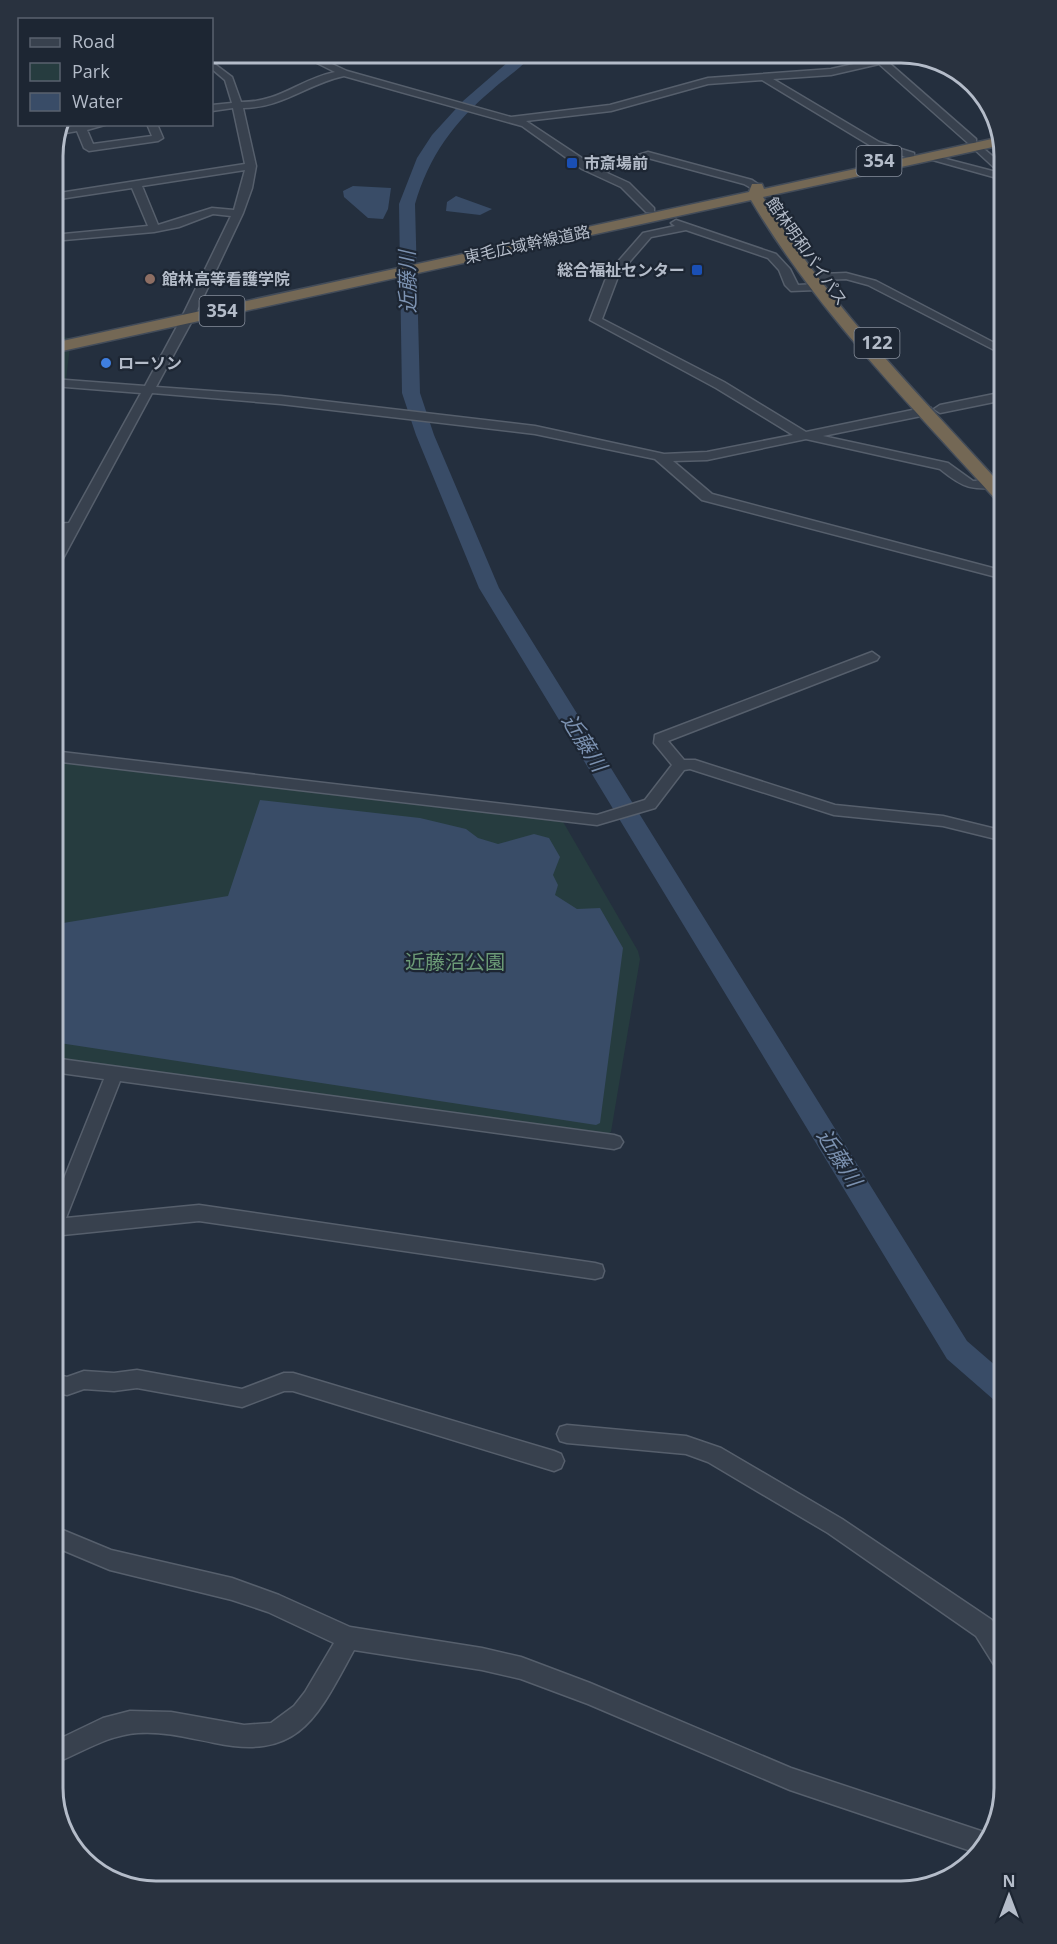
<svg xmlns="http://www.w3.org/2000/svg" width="1057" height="1944" font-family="'Open Sans','Noto Sans JP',sans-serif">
<rect width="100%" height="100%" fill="#242f3e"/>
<path fill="#263c3f" d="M 53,336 L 71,338 L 66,380 L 53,379 Z
M 53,762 L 562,820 L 638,951 L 640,959 L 611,1132 L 603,1136 L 53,1063 Z"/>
<path fill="#394c67" d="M 353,186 L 391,188 L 388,209 L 383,219 L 368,218 L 344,197 L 343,191 Z
M 456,196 L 492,209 L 480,215 L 446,211 L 447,202 Z
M 260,800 L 420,818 L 466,829 L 478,838 L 498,844 L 534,834 L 549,838 L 560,857 L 553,875 L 558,885 L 555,895 L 577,909 L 600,908 L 623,948 L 600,1123 L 596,1125 L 53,1042 L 53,928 L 57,924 L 228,896 Z"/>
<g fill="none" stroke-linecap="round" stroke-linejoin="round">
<path fill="#394c67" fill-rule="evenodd" d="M 515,56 L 531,56 C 520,69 504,79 492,90 C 454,122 429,156 415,204 L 420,393 L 434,435 L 499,588 L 967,1341 L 1004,1373 L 1004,1404 L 994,1400 L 947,1359 L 479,588 L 416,435 L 402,393 L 399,204 L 417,158 L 432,135 L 463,101 Z"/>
<g stroke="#565f6c" stroke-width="3">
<path id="minor" d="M 904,53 L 915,55 L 888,62 L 976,139 L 976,143 L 968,143 L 879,64 L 831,75 L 773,79 L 879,142 L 914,153 L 914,157 L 906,157 L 871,146 L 762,80 L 708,84 L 611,111 L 526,121 L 597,168 L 648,152 L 752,180 L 762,187 L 753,189 L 744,184 L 648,158 L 605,172 L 629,183 L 654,208 L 654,212 L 646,212 L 621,187 L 582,169 L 522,126 L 344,76 C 307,84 282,108 243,108 L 256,166 L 252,188 L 243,213 L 193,319 L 156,387 L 281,396 L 535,426 L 664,454 L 707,452 L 793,435 L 716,388 L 590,320 L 608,273 L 643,233 L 675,226 L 671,223 L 676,220 L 776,254 L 790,269 L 798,285 L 816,284 L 822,287 L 816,290 L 791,291 L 785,285 L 779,270 L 768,258 L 686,230 L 651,237 L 619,274 L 602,319 L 724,382 L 806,432 L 927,407 L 931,408 L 931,414 L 823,436 L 948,463 L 973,481 L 1004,480 L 1004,488 C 971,489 966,490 940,469 L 806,439 L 707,460 L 673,461 L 712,494 L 1004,571 L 1004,579 L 702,500 L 655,459 L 535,434 L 281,404 L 152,393 L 60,564 L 53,568 L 53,553 L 64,531 L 53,532 L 53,524 L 69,523 L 141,393 L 53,386 L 53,379 L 145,386 L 181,319 L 231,216 L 213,214 L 179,227 L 154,232 L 53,241 L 53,235 L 148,226 L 132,188 L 53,200 L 53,194 L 245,164 L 233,108 L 212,111 L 212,105 L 232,103 L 225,80 L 212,69 L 212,62 L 232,77 L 241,102 C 281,102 298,80 335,72 L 307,58 L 319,58 L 347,71 L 511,117 L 610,105 L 708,78 L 831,69 ZM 245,170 L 234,210 L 212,208 L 158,225 L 142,186 Z
M 82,124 L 108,124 L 87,130 L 93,144 L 152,136 L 147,124 L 157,124 L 163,138 L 158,141 L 89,151 L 84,148 L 77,131 L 60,134 L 63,128 Z
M 977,143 L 1004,166 L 1004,180 L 922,157 L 927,154 L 1000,173 L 973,148 L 972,146 Z
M 846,273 L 876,281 L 1004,348 L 1004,355 L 868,285 L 846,279 L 822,280 L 816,277 L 822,274 Z
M 1004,392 L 1004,400 L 940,413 L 934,409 L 940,405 Z
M 872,652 L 879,657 L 877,660 L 668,741 L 684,760 L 695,760 L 835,805 L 943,816 L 1004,831 L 1004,841 L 943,826 L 834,815 L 690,769 L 684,770 L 655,808 L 597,825 L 53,761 L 53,751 L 597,815 L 645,800 L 672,765 L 654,743 L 655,735 Z
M 53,1058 L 614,1135 L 620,1137 L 623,1142 L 620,1147 L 614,1149 L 120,1081 L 66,1218 L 199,1205 L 595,1263 L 602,1265 L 604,1271 L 602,1277 L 595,1279 L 199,1221 L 53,1236 L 53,1206 L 104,1079 L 53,1072 Z
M 137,1370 L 242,1389 L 284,1373 L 293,1373 L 554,1451 L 561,1454 L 564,1461 L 561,1468 L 554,1471 L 293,1391 L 284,1391 L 242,1407 L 137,1388 L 114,1391 L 84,1389 L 67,1395 L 53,1392 L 53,1374 L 67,1377 L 84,1371 L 114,1373 Z
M 567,1425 L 686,1436 L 721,1448 L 842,1519 L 992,1620 L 1004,1641 L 1004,1671 L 996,1668 L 976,1636 L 828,1533 L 708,1462 L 686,1454 L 567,1443 L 560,1441 L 557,1434 L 560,1427 Z
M 53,1526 L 111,1550 L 232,1578 L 279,1595 L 350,1627 L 482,1648 L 521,1657 L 590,1683 L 791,1768 L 987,1833 L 990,1835 L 987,1846 L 977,1853 L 790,1790 L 588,1704 L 521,1679 L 482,1670 L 354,1650 C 318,1715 301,1761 215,1743 C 190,1738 164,1731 138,1733 C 107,1735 81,1753 53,1764 L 53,1742 L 103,1718 L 130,1711 L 171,1712 L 244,1725 L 271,1723 L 294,1706 L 305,1692 L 334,1643 L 268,1612 L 232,1600 L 110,1570 L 53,1546 Z"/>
</g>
<g stroke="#434c59" stroke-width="3">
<path id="highway" d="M 1001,137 L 1002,145 L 763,197 C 828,305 920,395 1004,488 L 1004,503 L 998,502 C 911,405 817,312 751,200 L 53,353 L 53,343 L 749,192 L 752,184 L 762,184 L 764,189 Z"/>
</g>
<use href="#minor" fill="#38414e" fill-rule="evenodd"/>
<use href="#highway" fill="#746855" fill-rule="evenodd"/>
</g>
<g fill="#1a4fb4" stroke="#1d2633" stroke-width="2">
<rect x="566" y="157" width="12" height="12" rx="3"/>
<rect x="691" y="264" width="12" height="12" rx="3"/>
</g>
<circle fill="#8d6e63" stroke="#1d2633" stroke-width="2" cx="150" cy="279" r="6"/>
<circle fill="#3f7fe0" stroke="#1d2633" stroke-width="2" cx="106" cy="363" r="6"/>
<g text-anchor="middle" stroke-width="4.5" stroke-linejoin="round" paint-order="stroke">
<g font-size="16" font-weight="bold" fill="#b4bcc9" stroke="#1d2633" text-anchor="start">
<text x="584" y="169">市斎場前</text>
<text x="685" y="276" text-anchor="end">総合福祉センター</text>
<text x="162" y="285">館林高等看護学院</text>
<text x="118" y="369">ローソン</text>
</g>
<g font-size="16" fill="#b4bcc9" stroke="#1d2633">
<text transform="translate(527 244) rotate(-12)" y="6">東毛広域幹線道路</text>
<text transform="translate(807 251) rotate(55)" y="6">館林明和バイパス</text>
</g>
<g fill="#1d2633" stroke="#878f9c" stroke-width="1.5">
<rect x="856.5" y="146" width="45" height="30" rx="4.5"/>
<rect x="199.5" y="296" width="45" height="30" rx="4.5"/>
<rect x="854.5" y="328" width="45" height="30" rx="4.5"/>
</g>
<g font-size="18" font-weight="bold" fill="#b4bcc9">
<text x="879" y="167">354</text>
<text x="222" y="317">354</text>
<text x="877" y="349">122</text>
</g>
<g font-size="20" fill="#6b9a76" stroke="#1d2633">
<text x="455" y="969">近藤沼公園</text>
</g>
<g font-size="21" font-style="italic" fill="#7c92b1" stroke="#1d2633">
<text transform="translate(408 282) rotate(-91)" y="7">近藤川</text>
<text transform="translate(584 743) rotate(58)" y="7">近藤川</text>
<text transform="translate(839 1158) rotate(58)" y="7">近藤川</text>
</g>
</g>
<path d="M0 0H1057V1944H0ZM156 63H901A93 93 0 0 1 994 156V1788A93 93 0 0 1 901 1881H156A93 93 0 0 1 63 1788V156A93 93 0 0 1 156 63Z" fill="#29323f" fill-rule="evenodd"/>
<path fill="none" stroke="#b4bcc9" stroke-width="3" d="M156 63H901A93 93 0 0 1 994 156V1788A93 93 0 0 1 901 1881H156A93 93 0 0 1 63 1788V156A93 93 0 0 1 156 63Z"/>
<rect x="18" y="18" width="195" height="108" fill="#1d2633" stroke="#59626f" stroke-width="1.5"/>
<rect x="30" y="38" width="30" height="9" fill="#38414e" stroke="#59626f" stroke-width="1.5"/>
<text x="72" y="48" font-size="18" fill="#b4bcc9">Road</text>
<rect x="30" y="63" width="30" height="18" fill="#263c3f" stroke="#59626f" stroke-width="1.5"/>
<text x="72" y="78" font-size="18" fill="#b4bcc9">Park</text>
<rect x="30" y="93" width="30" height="18" fill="#394c67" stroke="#59626f" stroke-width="1.5"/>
<text x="72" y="108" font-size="18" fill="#b4bcc9">Water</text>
<g transform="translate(1009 1896)" stroke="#1d2633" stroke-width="4.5" paint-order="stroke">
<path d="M0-4.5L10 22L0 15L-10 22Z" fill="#b4bcc9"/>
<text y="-9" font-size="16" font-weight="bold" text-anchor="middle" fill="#b4bcc9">N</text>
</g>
</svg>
